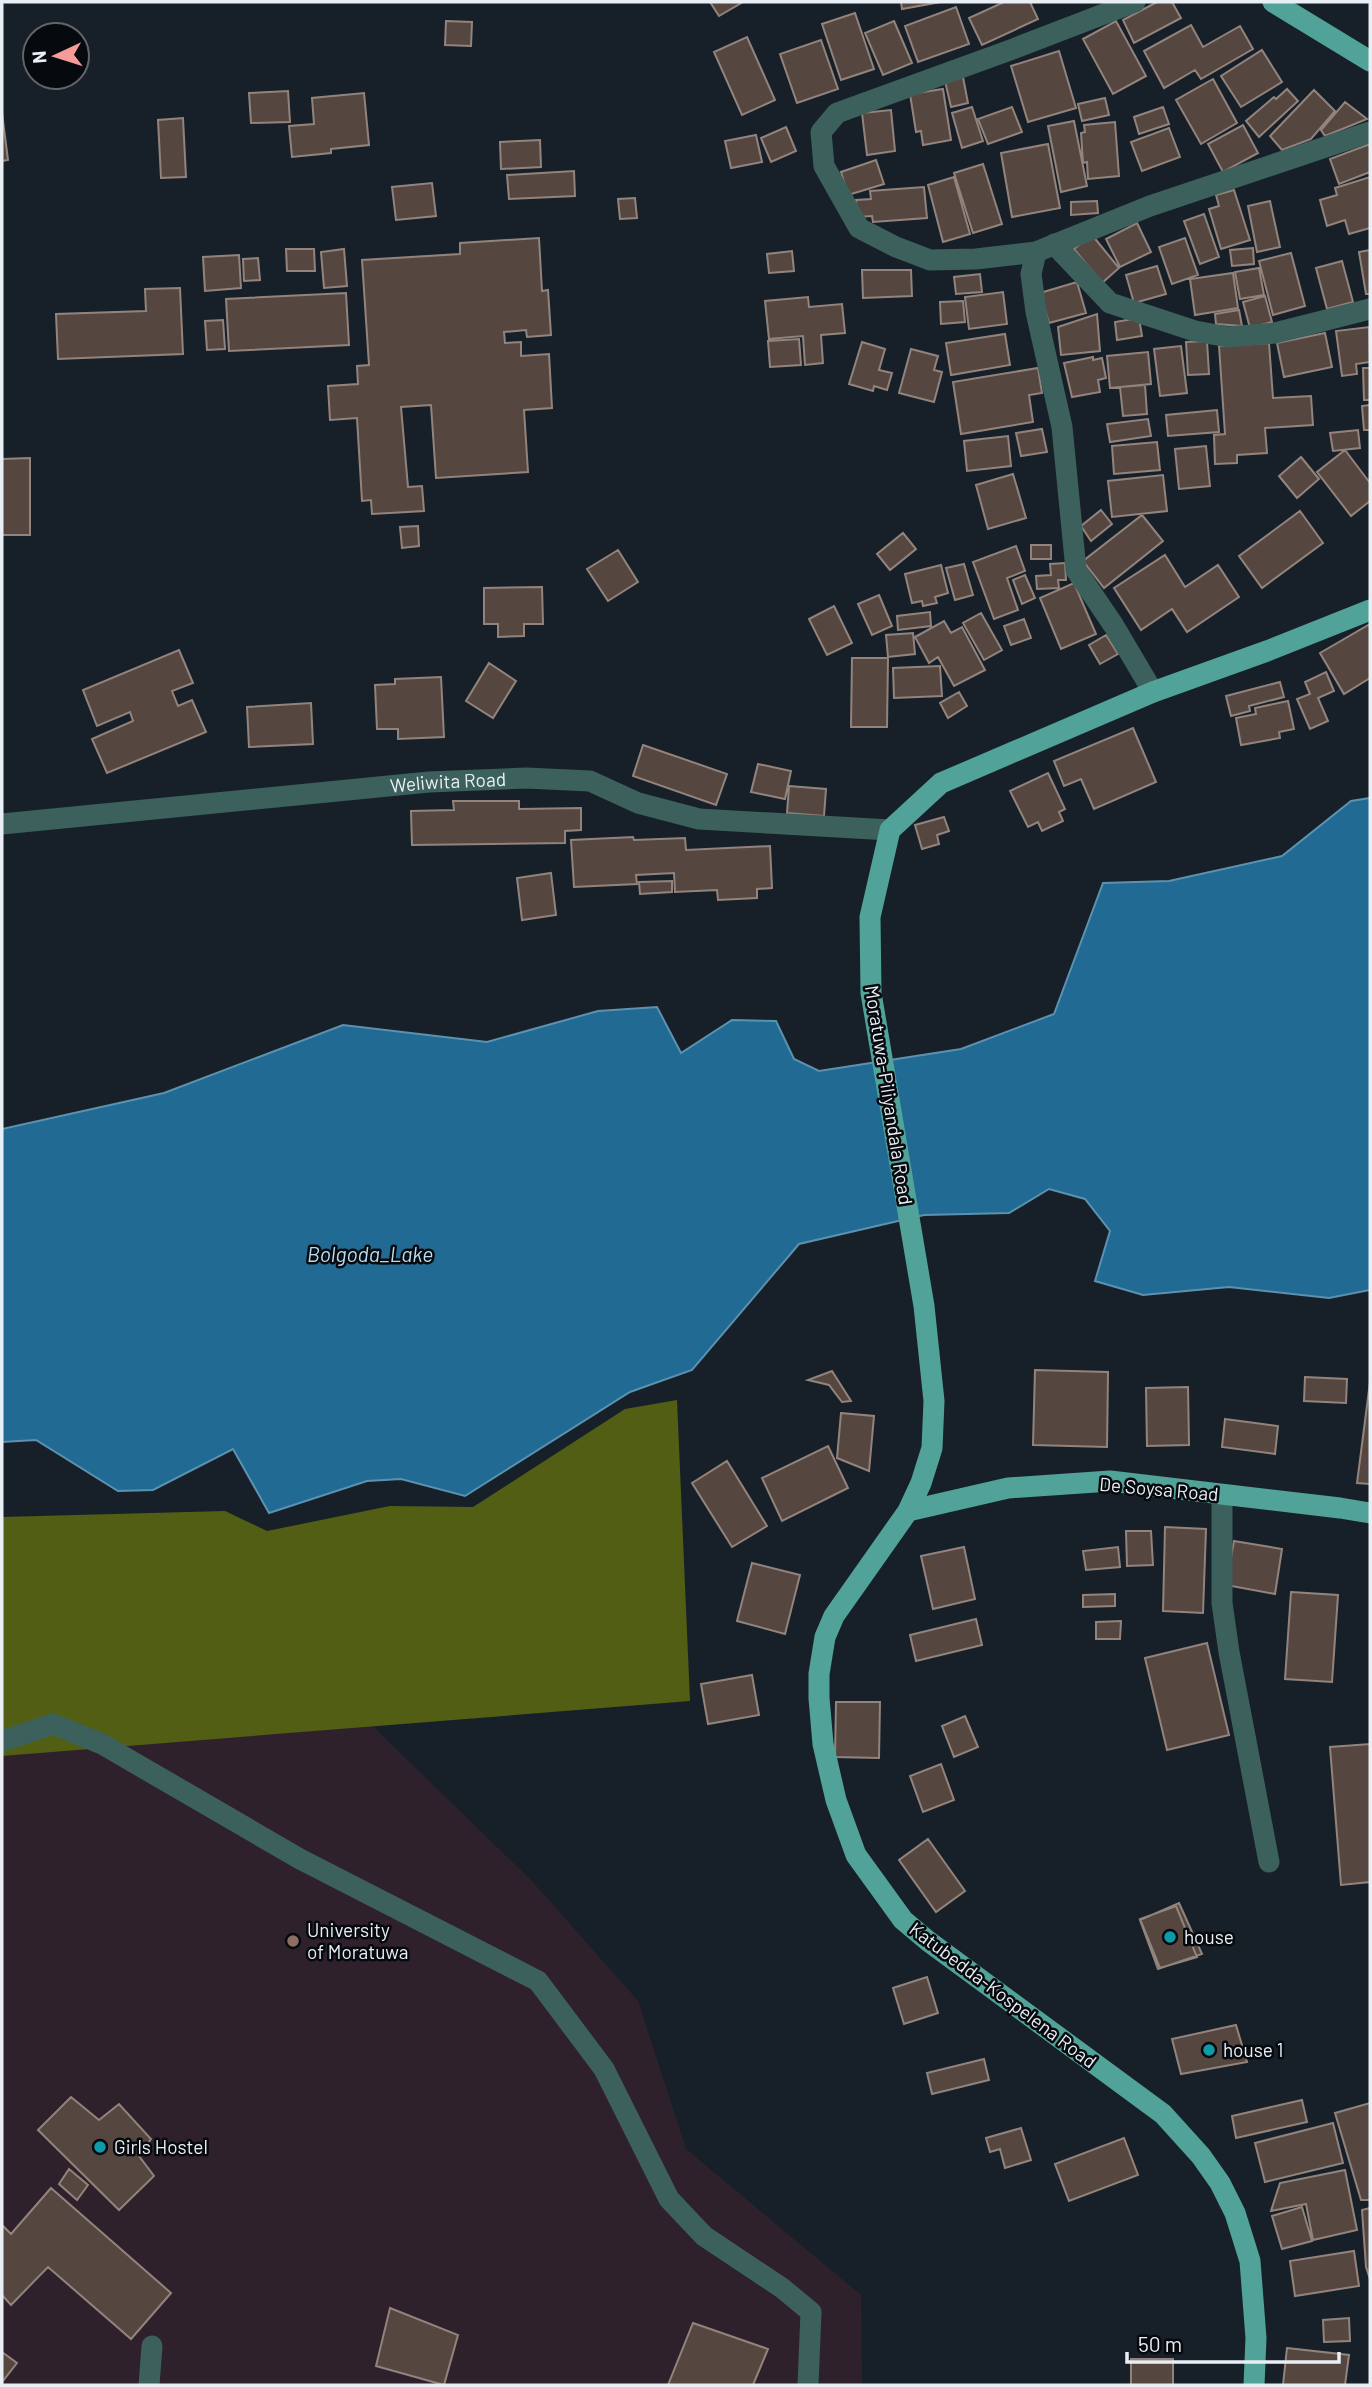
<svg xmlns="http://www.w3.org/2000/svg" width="1372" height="2387" font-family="Barlow,sans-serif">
<rect width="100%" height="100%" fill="#172029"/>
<path fill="#2f212c" d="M 226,1584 L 532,1881 L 638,2001 L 686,2149 L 861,2295 L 862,2385 L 2,2385 L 2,1601 Z"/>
<path fill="#525e14" d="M 677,1400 L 690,1701 L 2,1756 L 2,1517 L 225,1511 L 267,1531 L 390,1506 L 473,1507 L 625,1409 Z"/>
<path fill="#206a93" stroke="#5c92b0" stroke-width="2" d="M 1370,798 L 1370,1290 L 1329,1298 L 1229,1287 L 1143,1295 L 1095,1281 L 1110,1231 L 1085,1199 L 1049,1189 L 1009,1213 L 924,1215 L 799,1244 L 692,1370 L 630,1392 L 465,1496 L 401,1479 L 367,1481 L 269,1513 L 233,1449 L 153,1490 L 118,1491 L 36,1440 L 2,1442 L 2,1129 L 164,1093 L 343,1025 L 487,1042 L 598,1011 L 657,1007 L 681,1053 L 732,1020 L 776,1021 L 794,1059 L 819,1071 L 961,1049 L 1054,1014 L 1103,883 L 1169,881 L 1282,856 L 1351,801 Z"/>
<path fill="#554740" stroke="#92847c" stroke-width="2" d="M 710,2 L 743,2 L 719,16 Z
M 901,2 L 941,2 L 902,9 Z
M 1004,2 L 1030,2 L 1038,19 L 982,45 L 969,18 Z
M 1157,2 L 1172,2 L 1181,18 L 1134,43 L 1123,20 Z
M 956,7 L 969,44 L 918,62 L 905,26 Z
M 855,13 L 874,69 L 841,80 L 822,24 Z
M 446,21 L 472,22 L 471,46 L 445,45 Z
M 894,21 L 912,63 L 883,75 L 865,33 Z
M 1116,21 L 1146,76 L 1113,94 L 1083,39 Z
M 1191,25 L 1203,47 L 1240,26 L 1253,49 L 1201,79 L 1195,70 L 1164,88 L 1144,51 Z
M 747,37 L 775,100 L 742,115 L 714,52 Z
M 821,40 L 838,89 L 797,103 L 780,54 Z
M 1262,50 L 1282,82 L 1241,107 L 1221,76 Z
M 1059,51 L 1076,108 L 1028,122 L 1011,66 Z
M 963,77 L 968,103 L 951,107 L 945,81 Z
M 1213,79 L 1237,123 L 1201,144 L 1176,100 Z
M 943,89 L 951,140 L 923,145 L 921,131 L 916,132 L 910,94 Z
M 1287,89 L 1298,101 L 1259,137 L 1246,121 L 1274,97 L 1276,99 Z
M 1314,90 L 1335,111 L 1311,139 L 1282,150 L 1270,136 Z
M 288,91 L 290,122 L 251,123 L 249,93 Z
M 364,93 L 369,145 L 331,149 L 331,153 L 292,157 L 289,126 L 314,124 L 312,98 Z
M 1105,98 L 1109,115 L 1082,121 L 1078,104 Z
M 1345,102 L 1367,119 L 1325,136 L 1321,130 Z
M 972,107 L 983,141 L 962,148 L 952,113 Z
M 1012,107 L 1022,132 L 988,144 L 978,119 Z
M 1163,107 L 1169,124 L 1139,134 L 1134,117 Z
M 891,110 L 895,151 L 867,155 L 862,113 Z
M 2,113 L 8,160 L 2,161 Z
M 183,118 L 186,177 L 161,178 L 158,120 Z
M 1074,121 L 1087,186 L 1061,192 L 1048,126 Z
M 1115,122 L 1119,176 L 1088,179 L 1087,162 L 1083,163 L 1081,133 L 1085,132 L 1084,125 Z
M 1243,125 L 1258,153 L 1223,172 L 1208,144 Z
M 786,127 L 796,151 L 771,162 L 761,138 Z
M 1169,128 L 1180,157 L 1142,171 L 1131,142 Z
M 756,135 L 762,162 L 731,168 L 725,141 Z
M 540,140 L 541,167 L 501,169 L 500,142 Z
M 1048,144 L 1060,208 L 1012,217 L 1001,153 Z
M 1370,144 L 1370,172 L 1339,184 L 1330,159 Z
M 876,160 L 884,184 L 848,195 L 841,172 Z
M 983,164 L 1002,224 L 973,233 L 954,173 Z
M 574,171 L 575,196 L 509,199 L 507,175 Z
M 954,177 L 970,234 L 943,242 L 928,185 Z
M 1370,177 L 1370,228 L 1349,234 L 1345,220 L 1327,226 L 1320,200 L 1337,195 L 1335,188 Z
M 432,183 L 436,216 L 396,220 L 392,187 Z
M 924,187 L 927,218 L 873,222 L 872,216 L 857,217 L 856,200 L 871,199 L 870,191 Z
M 1234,190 L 1250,240 L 1221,249 L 1209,209 L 1219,206 L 1216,195 Z
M 635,198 L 637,218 L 620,219 L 618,199 Z
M 1097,201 L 1098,213 L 1071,215 L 1071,202 Z
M 1270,201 L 1280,247 L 1257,252 L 1248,206 Z
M 1204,214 L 1219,257 L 1200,264 L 1184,221 Z
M 1137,223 L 1151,252 L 1120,267 L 1106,239 Z
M 1092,235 L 1119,268 L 1102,283 L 1074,249 Z
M 539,238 L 542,291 L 548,290 L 551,335 L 527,337 L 526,330 L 504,332 L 505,343 L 521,342 L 521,356 L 549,354 L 552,408 L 524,410 L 528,472 L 436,478 L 431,405 L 401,407 L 408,487 L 422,486 L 424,511 L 372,514 L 371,500 L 362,501 L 357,418 L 330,420 L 328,386 L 358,384 L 357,366 L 369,365 L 362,260 L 460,254 L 460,243 Z
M 1185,238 L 1198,275 L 1172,284 L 1159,247 Z
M 1253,248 L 1254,264 L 1232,266 L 1230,250 Z
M 286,249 L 314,249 L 315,271 L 287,271 Z
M 344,249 L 347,286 L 324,288 L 321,252 Z
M 1370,250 L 1370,294 L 1366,294 L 1359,252 Z
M 792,251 L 794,271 L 769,273 L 767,254 Z
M 1291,253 L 1305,306 L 1273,315 L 1259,261 Z
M 239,255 L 241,288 L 205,291 L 203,257 Z
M 258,258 L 260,280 L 244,281 L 243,259 Z
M 1342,261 L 1353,302 L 1327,309 L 1316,268 Z
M 1157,266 L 1166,294 L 1134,303 L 1126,275 Z
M 1259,268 L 1264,295 L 1240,299 L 1235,272 Z
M 862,270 L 911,270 L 912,296 L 863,298 Z
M 1233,273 L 1238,308 L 1195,315 L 1190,279 Z
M 980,274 L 982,292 L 956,294 L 954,277 Z
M 1077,282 L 1086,313 L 1049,323 L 1040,293 Z
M 180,288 L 183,354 L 58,359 L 56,314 L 146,311 L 145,289 Z
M 1003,292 L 1007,324 L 969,329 L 965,297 Z
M 346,293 L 349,345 L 229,351 L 226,299 Z
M 1265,296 L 1272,322 L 1250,328 L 1243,302 Z
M 808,297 L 809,307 L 842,304 L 845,333 L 821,335 L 823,363 L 805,365 L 803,336 L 769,339 L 765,301 Z
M 963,301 L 965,322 L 941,324 L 940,302 Z
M 1239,310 L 1242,326 L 1216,324 L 1215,314 Z
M 1097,314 L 1100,351 L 1061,355 L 1058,327 Z
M 1139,318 L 1142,336 L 1117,340 L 1115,322 Z
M 223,320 L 225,349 L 207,350 L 205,321 Z
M 1369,327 L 1370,362 L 1356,364 L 1357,374 L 1342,376 L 1336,331 Z
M 1325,333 L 1332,367 L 1284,377 L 1277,343 Z
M 1005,334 L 1010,365 L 951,375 L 946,343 Z
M 799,339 L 801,365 L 770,367 L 768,341 Z
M 1207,341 L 1209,374 L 1188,375 L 1186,342 Z
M 862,342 L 885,349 L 879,370 L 892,373 L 887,390 L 874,386 L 873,391 L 849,384 Z
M 1269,343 L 1273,398 L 1311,396 L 1313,425 L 1265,428 L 1267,453 L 1237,455 L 1237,463 L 1215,464 L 1214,435 L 1225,434 L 1219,346 Z
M 1181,346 L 1187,393 L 1160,396 L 1154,349 Z
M 911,349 L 938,356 L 934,370 L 942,372 L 934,402 L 899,393 Z
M 1148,352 L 1151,384 L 1110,388 L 1107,356 Z
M 1093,357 L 1093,360 L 1102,358 L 1106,378 L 1098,380 L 1100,392 L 1072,397 L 1064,363 Z
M 1038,368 L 1042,393 L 1029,395 L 1033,422 L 961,434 L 953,382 Z
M 1363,368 L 1370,368 L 1370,400 L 1364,400 Z
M 1145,385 L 1147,414 L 1123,416 L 1120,387 Z
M 1370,405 L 1370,430 L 1364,430 L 1362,406 Z
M 1217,410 L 1219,432 L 1168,436 L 1166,415 Z
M 1148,419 L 1151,436 L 1110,442 L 1107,424 Z
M 1042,429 L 1047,452 L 1021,456 L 1016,433 Z
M 1358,430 L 1360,448 L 1333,451 L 1330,433 Z
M 1008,436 L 1011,466 L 967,471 L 964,441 Z
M 1157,442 L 1160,470 L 1114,474 L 1112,446 Z
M 1206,446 L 1210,486 L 1179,489 L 1175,449 Z
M 1345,450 L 1370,483 L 1370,501 L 1351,516 L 1317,472 Z
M 1301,457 L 1319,479 L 1297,498 L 1279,476 Z
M 30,458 L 30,535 L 2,535 L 2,459 Z
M 1013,474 L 1026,518 L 988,529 L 976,485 Z
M 1163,475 L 1167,511 L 1112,517 L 1108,481 Z
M 1101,510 L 1112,524 L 1091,541 L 1081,526 Z
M 1300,511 L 1323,543 L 1262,588 L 1239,556 Z
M 1142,515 L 1163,541 L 1104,588 L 1083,561 Z
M 418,526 L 419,546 L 402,548 L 400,527 Z
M 903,533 L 916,549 L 890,570 L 877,554 Z
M 1031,545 L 1051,545 L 1051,559 L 1031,559 Z
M 1016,546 L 1025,571 L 1007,578 L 1018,610 L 994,619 L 973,562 Z
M 618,550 L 638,582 L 608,601 L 587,569 Z
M 1165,555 L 1185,587 L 1218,565 L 1239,597 L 1187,632 L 1172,609 L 1141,630 L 1114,588 Z
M 1065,563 L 1066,580 L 1058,580 L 1059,588 L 1037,589 L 1036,576 L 1051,575 L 1050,564 Z
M 964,564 L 973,595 L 955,600 L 946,568 Z
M 941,565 L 948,593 L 935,597 L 937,603 L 923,606 L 922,601 L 912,603 L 905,574 Z
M 1025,575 L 1035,598 L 1022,604 L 1013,580 Z
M 1074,583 L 1096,634 L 1061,649 L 1040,598 Z
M 542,587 L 543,624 L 524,624 L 524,636 L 498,637 L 498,624 L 484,624 L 484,588 Z
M 879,595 L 892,626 L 872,635 L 858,604 Z
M 834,606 L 852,643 L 827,655 L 809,619 Z
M 930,612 L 931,626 L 898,630 L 897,616 Z
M 981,613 L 1002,650 L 984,660 L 963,623 Z
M 1024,619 L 1031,638 L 1011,645 L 1004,626 Z
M 944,621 L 951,633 L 962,627 L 985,670 L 954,686 L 938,657 L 929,663 L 915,637 Z
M 1370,624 L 1370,678 L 1344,694 L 1320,653 Z
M 913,633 L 915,654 L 888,657 L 886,635 Z
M 1106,635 L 1118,654 L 1100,664 L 1089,645 Z
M 179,650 L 193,683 L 172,691 L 178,706 L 192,700 L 206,732 L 107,773 L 92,739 L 133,721 L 130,712 L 97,726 L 83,690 Z
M 852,658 L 888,658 L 887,727 L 851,727 Z
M 489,663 L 516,681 L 493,718 L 466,701 Z
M 940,666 L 942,696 L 894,698 L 893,668 Z
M 1326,672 L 1334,691 L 1318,698 L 1328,721 L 1310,729 L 1297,699 L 1310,694 L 1305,682 Z
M 441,677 L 444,737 L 398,739 L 398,729 L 377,729 L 375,685 L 395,684 L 395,679 Z
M 1280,682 L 1284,697 L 1249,706 L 1250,711 L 1231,716 L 1226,696 Z
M 959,692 L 967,706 L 948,718 L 940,703 Z
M 1288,701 L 1294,729 L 1279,732 L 1280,738 L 1241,745 L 1236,718 L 1256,714 L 1255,708 Z
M 311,703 L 313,744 L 249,747 L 247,707 Z
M 1133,728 L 1156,782 L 1094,809 L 1081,779 L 1064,786 L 1054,761 Z
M 643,745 L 727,774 L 716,805 L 633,776 Z
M 758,764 L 791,771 L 785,799 L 751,792 Z
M 1048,773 L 1065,809 L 1059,812 L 1063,821 L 1042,831 L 1038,822 L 1028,827 L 1010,791 Z
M 789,786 L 826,789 L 824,816 L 787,813 Z
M 453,801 L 519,801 L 519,809 L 581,808 L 581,830 L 565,831 L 565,843 L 412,845 L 411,811 L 454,810 Z
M 944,817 L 949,831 L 937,835 L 939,844 L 922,849 L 915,825 Z
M 633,837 L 634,840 L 685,838 L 686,850 L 770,846 L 772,888 L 757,889 L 757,898 L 718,900 L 717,890 L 675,892 L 674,873 L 636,875 L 637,884 L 574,887 L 571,840 Z
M 551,873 L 556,915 L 522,920 L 517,878 Z
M 672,881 L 672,892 L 640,894 L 639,882 Z
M 1035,1370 L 1108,1372 L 1107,1447 L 1033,1445 Z
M 832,1371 L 851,1401 L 842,1402 L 829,1385 L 808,1380 Z
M 1305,1377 L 1347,1379 L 1346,1403 L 1304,1401 Z
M 1370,1382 L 1370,1484 L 1357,1483 Z
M 1188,1387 L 1189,1445 L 1147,1446 L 1146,1388 Z
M 841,1413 L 874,1416 L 869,1471 L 837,1458 Z
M 1225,1419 L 1278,1426 L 1275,1454 L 1222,1447 Z
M 828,1446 L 848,1488 L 782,1521 L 762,1478 Z
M 727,1461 L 767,1526 L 732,1547 L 692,1483 Z
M 1165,1527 L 1206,1529 L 1203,1613 L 1163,1611 Z
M 1126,1531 L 1151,1531 L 1153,1565 L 1127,1566 Z
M 1234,1541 L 1282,1549 L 1275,1594 L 1226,1585 Z
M 964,1547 L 975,1599 L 933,1609 L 921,1556 Z
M 1118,1547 L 1120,1567 L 1086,1570 L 1083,1551 Z
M 752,1563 L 800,1575 L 785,1634 L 737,1621 Z
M 1291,1592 L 1338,1595 L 1332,1682 L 1285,1679 Z
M 1115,1594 L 1115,1606 L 1083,1607 L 1083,1595 Z
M 976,1619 L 982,1645 L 916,1661 L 910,1635 Z
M 1121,1621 L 1120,1639 L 1096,1639 L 1096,1622 Z
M 1207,1643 L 1229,1735 L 1167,1750 L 1145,1658 Z
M 752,1675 L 759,1715 L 708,1724 L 701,1684 Z
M 836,1702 L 880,1702 L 879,1758 L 835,1757 Z
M 965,1716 L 978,1747 L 954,1757 L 942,1726 Z
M 1370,1744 L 1370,1882 L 1341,1885 L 1330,1747 Z
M 941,1764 L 954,1800 L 923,1812 L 910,1776 Z
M 928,1839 L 965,1891 L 936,1912 L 899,1860 Z
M 1179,1903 L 1202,1954 L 1158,1969 L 1140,1920 Z
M 1176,1906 L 1197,1957 L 1160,1968 L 1140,1919 Z
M 927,1977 L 938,2013 L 904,2024 L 893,1988 Z
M 1236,2025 L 1247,2062 L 1181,2074 L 1172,2039 Z
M 984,2059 L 989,2080 L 932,2094 L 927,2073 Z
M 71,2097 L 99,2120 L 119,2104 L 151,2139 L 139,2156 L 154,2176 L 119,2210 L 38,2130 Z
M 1302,2100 L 1307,2122 L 1236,2138 L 1232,2116 Z
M 1370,2103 L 1370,2200 L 1361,2200 L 1335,2113 Z
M 1333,2123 L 1343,2163 L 1265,2182 L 1255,2143 Z
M 1021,2128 L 1031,2160 L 1005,2168 L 1000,2149 L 990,2152 L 986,2138 Z
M 1124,2138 L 1138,2175 L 1069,2201 L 1055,2164 Z
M 69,2169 L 88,2185 L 77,2200 L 59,2184 Z
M 1345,2170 L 1357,2230 L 1313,2240 L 1306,2204 L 1271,2211 L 1280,2183 Z
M 51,2188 L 171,2293 L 131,2339 L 48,2267 L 11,2305 L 2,2295 L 2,2225 L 11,2234 Z
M 1302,2207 L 1312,2241 L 1282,2249 L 1272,2216 Z
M 1370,2208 L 1370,2279 L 1366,2267 L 1362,2210 Z
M 1354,2251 L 1359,2286 L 1295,2296 L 1290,2261 Z
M 390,2308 L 458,2335 L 444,2385 L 376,2366 Z
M 1349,2318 L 1350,2341 L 1324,2342 L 1323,2320 Z
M 693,2323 L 768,2349 L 753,2385 L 668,2385 Z
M 1287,2348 L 1349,2355 L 1345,2385 L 1283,2385 Z
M 2,2352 L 17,2363 L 2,2382 Z
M 1131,2359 L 1173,2359 L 1173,2385 L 1131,2385 Z"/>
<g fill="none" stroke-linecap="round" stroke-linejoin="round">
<g stroke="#3c615c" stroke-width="21">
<path d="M 1054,244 L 1110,303 L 1195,331 L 1228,337 L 1275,333 L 1370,309"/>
<path d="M 1036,252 L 976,259 L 930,260 L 896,247 L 859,228 L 824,166 L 821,132 L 837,113 L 1013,49 L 1135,2"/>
<path d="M 1153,692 L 1114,626 L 1076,570 L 1062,427 L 1036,312 L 1031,274 L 1036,252 L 1150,206 L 1370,132"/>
<path id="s1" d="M 2,824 L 429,782 L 526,778 L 590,781 L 638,803 L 699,819 L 890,830"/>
<path d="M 1222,1495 L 1222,1603 L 1229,1652 L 1269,1862"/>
<path d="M 2,1741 L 53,1724 L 102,1744 L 300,1859 L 538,1981 L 604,2069 L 669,2199 L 704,2236 L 782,2288 L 811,2312 L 808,2385"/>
<path d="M 149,2385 L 152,2346"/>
</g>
<path stroke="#51a399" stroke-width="21" d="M 1273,2 L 1370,61
M 908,1511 L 1008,1488 L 1110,1481 L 1340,1508 L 1370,1513
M 1254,2385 L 1256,2338 L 1250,2261 L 1235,2213 L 1220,2183 L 1201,2156 L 1163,2114 L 928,1941 L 903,1920 L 856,1855 L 836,1800 L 823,1744 L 819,1698 L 819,1674 L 825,1637 L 834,1616 L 908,1511 L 921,1483 L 932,1448 L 934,1401 L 924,1306 L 871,993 L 870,917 L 890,830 L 941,783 L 1153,692 L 1267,651 L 1370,610"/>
</g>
<g fill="#0f9aa8" stroke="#06090d" stroke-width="2.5">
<circle cx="1170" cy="1937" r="7"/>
<circle cx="1209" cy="2050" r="7"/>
<circle cx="100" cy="2147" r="7"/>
</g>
<circle fill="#8d6e63" stroke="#06090d" stroke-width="2.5" cx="293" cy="1941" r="7"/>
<g text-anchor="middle" stroke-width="5" stroke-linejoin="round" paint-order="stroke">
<g font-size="19" fill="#e9eff5" stroke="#06090d">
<text dy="7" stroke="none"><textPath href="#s1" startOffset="448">Weliwita Road</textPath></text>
<text transform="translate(889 1095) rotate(81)" y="7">Moratuwa-Piliyandala Road</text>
<text transform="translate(1159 1489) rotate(5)" y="7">De Soysa Road</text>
<text transform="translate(1003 1995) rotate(37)" y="7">Katubedda-Kospelena Road</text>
</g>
<g font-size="19" fill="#e9eff5" stroke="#06090d" text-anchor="start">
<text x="307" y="1937">University<tspan x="307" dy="22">of Moratuwa</tspan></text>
<text x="1184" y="1944">house</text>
<text x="1223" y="2057">house 1</text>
<text x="114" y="2154">Girls Hostel</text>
</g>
<g font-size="21" font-style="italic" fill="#b8dcf4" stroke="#06090d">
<text x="370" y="1262">Bolgoda_Lake</text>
</g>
</g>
<rect width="1372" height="2387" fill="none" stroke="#e9eff5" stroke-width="7"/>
<g transform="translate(56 56) rotate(266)"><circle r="33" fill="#06090d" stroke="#61656a" stroke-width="2"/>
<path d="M0-5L12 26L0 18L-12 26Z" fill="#f59b98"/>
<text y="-10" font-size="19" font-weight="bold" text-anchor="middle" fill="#e9eff5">N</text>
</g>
<path d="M1127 2352v10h212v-10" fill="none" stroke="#e9eff5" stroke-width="3.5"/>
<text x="1138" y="2352" font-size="21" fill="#e9eff5" stroke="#06090d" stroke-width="5" paint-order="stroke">50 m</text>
</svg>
